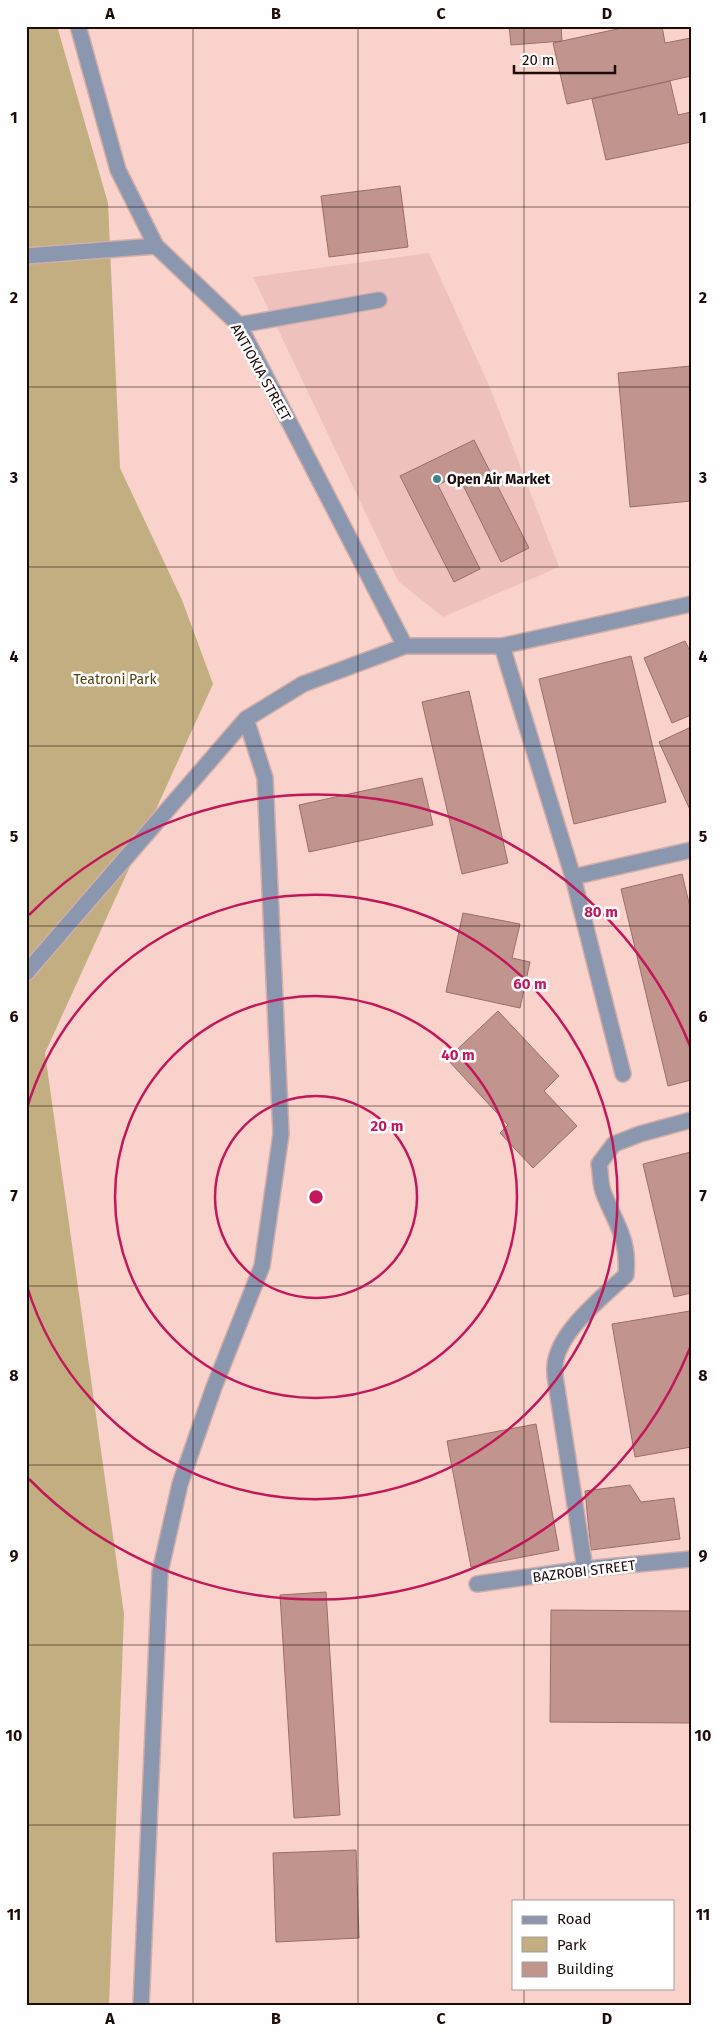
<svg xmlns="http://www.w3.org/2000/svg" width="717" height="2032" font-family="'Fira Sans',sans-serif">
<rect width="100%" height="100%" fill="#fad2cc"/>
<path fill="#eec1bc" d="M 429,253 L 491,390 L 559,567 L 443,617 L 398,581 L 253,277 Z"/>
<path fill="#c2ae80" d="M 26,26 L 57,26 L 108,203 L 120,468 L 182,600 L 213,684 L 45,1053 L 124,1614 L 109,2006 L 26,2006 Z"/>
<path fill="#c2948e" stroke="#9a6e68" d="M 509,26 L 561,26 L 562,41 L 511,45 Z
M 631,26 L 662,26 L 665,43 L 691,38 L 691,76 L 567,104 L 553,43 Z
M 670,81 L 678,115 L 691,112 L 691,142 L 606,160 L 592,99 Z
M 400,186 L 408,247 L 329,257 L 321,196 Z
M 691,366 L 691,501 L 630,507 L 618,373 Z
M 474,440 L 529,548 L 501,562 L 458,475 L 438,485 L 480,569 L 454,582 L 400,476 Z
M 685,641 L 691,653 L 691,715 L 672,723 L 644,658 Z
M 631,656 L 666,802 L 574,824 L 539,679 Z
M 469,691 L 508,863 L 462,874 L 422,702 Z
M 691,727 L 691,812 L 659,742 Z
M 422,778 L 433,825 L 309,852 L 299,805 Z
M 682,874 L 691,911 L 691,1080 L 668,1086 L 621,889 Z
M 463,913 L 520,924 L 512,958 L 530,962 L 520,1008 L 446,992 Z
M 498,1011 L 559,1076 L 544,1091 L 577,1126 L 533,1168 L 500,1133 L 508,1125 L 447,1059 Z
M 691,1152 L 691,1293 L 674,1297 L 643,1164 Z
M 690,1311 L 691,1447 L 635,1457 L 612,1324 Z
M 536,1424 L 559,1550 L 471,1567 L 447,1441 Z
M 630,1485 L 641,1502 L 674,1498 L 680,1539 L 591,1550 L 585,1491 Z
M 326,1592 L 340,1815 L 294,1818 L 280,1595 Z
M 551,1610 L 691,1611 L 691,1723 L 550,1722 Z
M 356,1850 L 359,1938 L 276,1942 L 273,1853 Z"/>
<g fill="none" stroke-linecap="round" stroke-linejoin="round">
<g stroke="#d2aea9" stroke-width="18">
<path id="lane" d="M 26,256 L 156,246
M 239,325 L 379,300
M 502,646 L 573,877 L 623,1074
M 573,877 L 691,850
M 585,1569 L 557,1389 C 556,1382 554,1374 555,1366 C 557,1332 603,1297 626,1275 C 629,1238 617,1227 604,1194 C 600,1186 601,1174 599,1164 L 614,1144 L 640,1134 L 691,1120"/>
</g>
<g stroke="#d2aea9" stroke-width="18">
<path id="street" d="M 78,26 L 118,170 L 156,246 L 239,325 L 405,646
M 26,973 L 246,719 L 303,684 L 405,646 L 502,646 L 691,604
M 477,1584 L 585,1569 L 691,1559
M 141,2006 L 160,1572 L 180,1484 L 214,1387 L 262,1266 L 281,1134 L 265,778 L 246,719"/>
</g>
<use href="#lane" stroke="#8b96af" stroke-width="15"/>
<use href="#street" stroke="#8b96af" stroke-width="15"/>
</g>
<path fill="none" stroke="#1b0b09" stroke-width="1" stroke-opacity="0.55" d="M 193,26 L 193,2006M 358,26 L 358,2006M 524,26 L 524,1901M 26,207 L 691,207M 26,387 L 691,387M 26,567 L 691,567M 26,746 L 691,746M 26,926 L 691,926M 26,1106 L 691,1106M 26,1286 L 691,1286M 26,1465 L 691,1465M 26,1645 L 691,1645M 26,1825 L 691,1825M 524,1988 L 524,2006"/>
<g fill="none" stroke="#c2185b" stroke-width="2.5">
<circle cx="316" cy="1197" r="101"/>
<circle cx="316" cy="1197" r="201"/>
<path d="M26 1111A302 302 0 1 1 26 1283"/>
<path d="M690 1348A403 403 0 0 1 29 1479M29 915A403 403 0 0 1 690 1046"/>
</g>
<circle fill="#3f858f" stroke="#fefefe" stroke-width="2" cx="437" cy="479" r="5"/>
<g text-anchor="middle" stroke-width="5" stroke-linejoin="round" paint-order="stroke">
<g font-size="14" fill="#1b0b09" stroke="#fefefe">
<text transform="translate(261 372) rotate(61)" y="5">ANTIOKIA STREET</text>
<text transform="translate(584 1571) rotate(-7)" y="5">BAZROBI STREET</text>
</g>
<g font-size="14" font-weight="bold" fill="#1b0b09" stroke="#fefefe" text-anchor="start">
<text x="447" y="484">Open Air Market</text>
</g>
<g font-size="14" fill="#53400d" stroke="#fefefe">
<text x="115" y="684">Teatroni Park</text>
</g>
</g>
<circle cx="316" cy="1197" r="8" fill="#c2185b" stroke="#fefefe" stroke-width="2.5"/>
<g font-size="15" text-anchor="middle" font-weight="bold" fill="#c2185b" stroke="#fefefe" stroke-width="5" stroke-linejoin="round" paint-order="stroke">
<text x="601" y="917">80 m</text>
<text x="530" y="989">60 m</text>
<text x="458" y="1060">40 m</text>
<text x="387" y="1131">20 m</text>
</g>
<rect width="717" height="2032" fill="none" stroke="#fefefe" stroke-width="55"/>
<rect x="512" y="1900" width="162" height="90" fill="#fefefe" stroke="#a39d9c"/>
<rect x="522" y="1916" width="25" height="8" fill="#8b96af" stroke="#a39d9c"/>
<text x="557" y="1924" font-size="15" fill="#1b0b09">Road</text>
<rect x="522" y="1937" width="25" height="15" fill="#c2ae80" stroke="#a39d9c"/>
<text x="557" y="1950" font-size="15" fill="#1b0b09">Park</text>
<rect x="522" y="1962" width="25" height="15" fill="#c2948e" stroke="#a39d9c"/>
<text x="557" y="1974" font-size="15" fill="#1b0b09">Building</text>
<path d="M514 65v8h101v-8" fill="none" stroke="#1b0b09" stroke-width="2.5"/>
<text x="522" y="65" font-size="15" fill="#1b0b09" stroke="#fefefe" stroke-width="4" paint-order="stroke">20 m</text>
<rect x="28" y="28" width="662" height="1976" fill="none" stroke="#1b0b09" stroke-width="2"/>
<g font-size="16" text-anchor="middle" font-weight="bold" fill="#1b0b09">
<text x="110" y="19">A</text>
<text x="276" y="19">B</text>
<text x="441" y="19">C</text>
<text x="607" y="19">D</text>
<text x="14" y="123">1</text>
<text x="703" y="123">1</text>
<text x="14" y="303">2</text>
<text x="703" y="303">2</text>
<text x="14" y="483">3</text>
<text x="703" y="483">3</text>
<text x="14" y="662">4</text>
<text x="703" y="662">4</text>
<text x="14" y="842">5</text>
<text x="703" y="842">5</text>
<text x="14" y="1022">6</text>
<text x="703" y="1022">6</text>
<text x="14" y="1201">7</text>
<text x="703" y="1201">7</text>
<text x="14" y="1381">8</text>
<text x="703" y="1381">8</text>
<text x="14" y="1561">9</text>
<text x="703" y="1561">9</text>
<text x="14" y="1741">10</text>
<text x="703" y="1741">10</text>
<text x="14" y="1920">11</text>
<text x="703" y="1920">11</text>
<text x="110" y="2024">A</text>
<text x="276" y="2024">B</text>
<text x="441" y="2024">C</text>
<text x="607" y="2024">D</text>
</g>
</svg>
